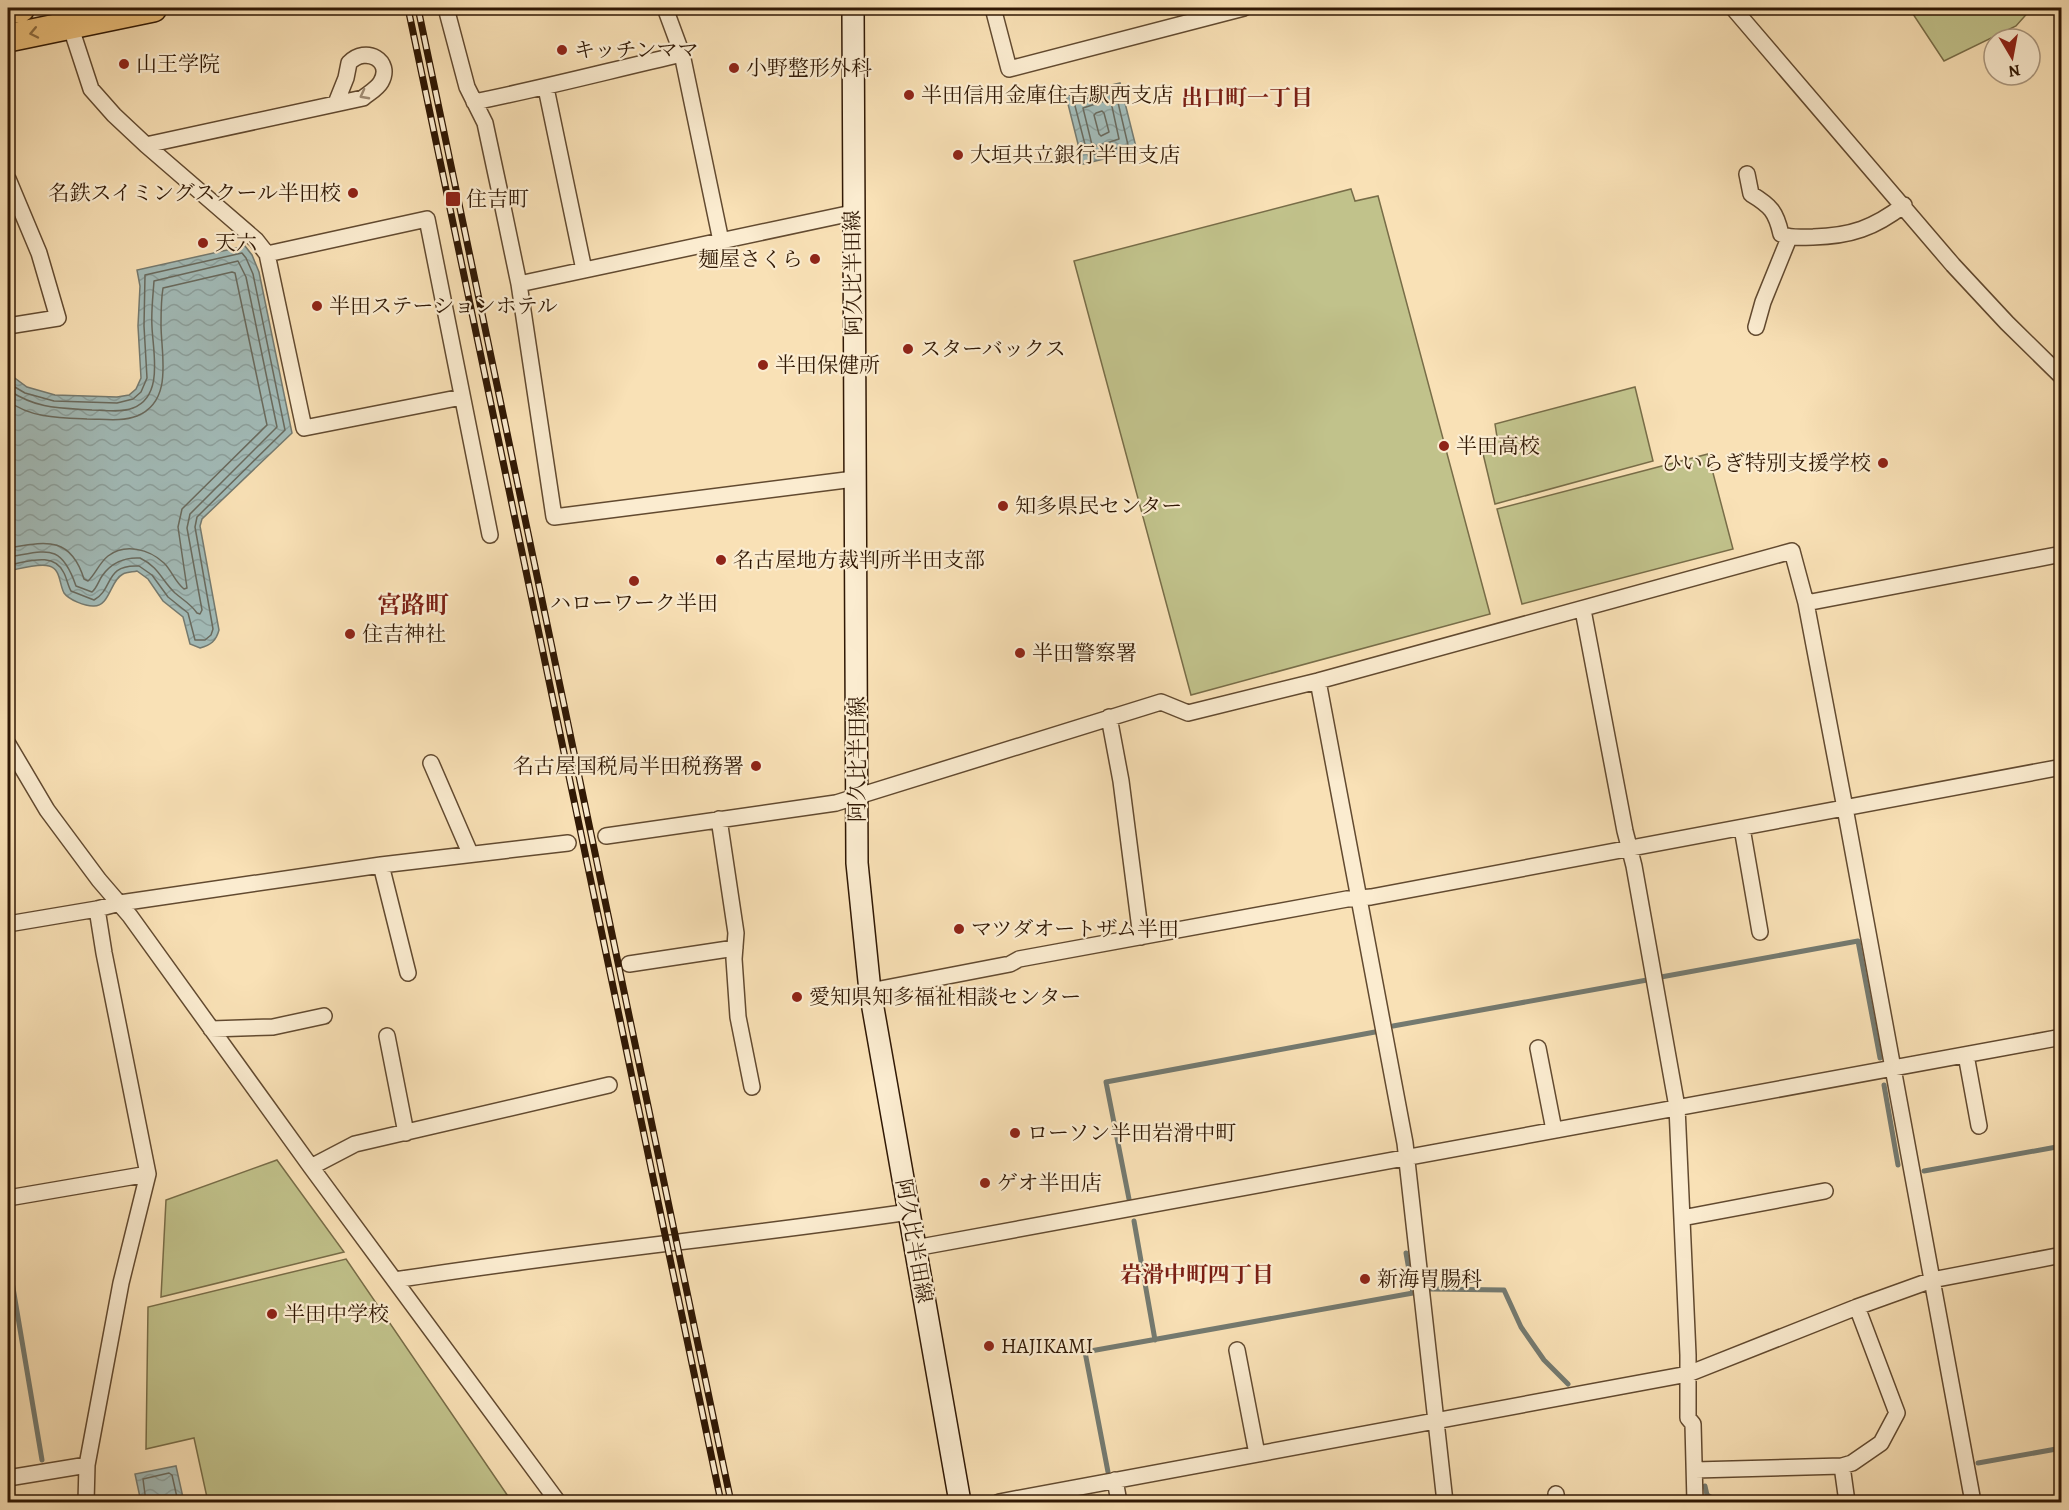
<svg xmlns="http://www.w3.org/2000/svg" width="2069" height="1510" font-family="Alegreya,'Noto Serif JP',serif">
<defs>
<pattern id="water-waves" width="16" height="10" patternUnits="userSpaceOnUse" patternTransform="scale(1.5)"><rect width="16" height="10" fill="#a2bbb8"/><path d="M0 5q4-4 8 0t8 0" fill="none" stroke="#8ca09d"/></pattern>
</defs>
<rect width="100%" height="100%" fill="#f9e1b6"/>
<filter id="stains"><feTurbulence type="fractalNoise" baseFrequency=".00333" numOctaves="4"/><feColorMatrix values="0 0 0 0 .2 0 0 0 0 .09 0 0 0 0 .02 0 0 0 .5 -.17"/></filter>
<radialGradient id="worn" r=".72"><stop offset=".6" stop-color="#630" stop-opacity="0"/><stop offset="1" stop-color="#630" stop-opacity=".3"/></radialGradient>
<path fill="#c1c28b" stroke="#786d48" stroke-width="1.5" d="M 1909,8 L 2032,8 L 2016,26 L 1944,61 Z
M 1351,189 L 1355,201 L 1378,196 L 1490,614 L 1191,695 L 1074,261 Z
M 1635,387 L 1653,461 L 1495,504 L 1480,441 L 1497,437 L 1495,424 Z
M 1708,454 L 1733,549 L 1522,604 L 1497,509 Z
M 277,1160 L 344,1252 L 161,1297 L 166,1200 Z
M 346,1259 L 512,1502 L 208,1502 L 194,1438 L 146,1449 L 148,1307 Z"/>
<path fill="url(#water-waves)" stroke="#747a70" stroke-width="1.5" d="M 1120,83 L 1137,151 L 1083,164 L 1066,96 Z
M 245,246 L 252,255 L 259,272 L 292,433 L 202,519 L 200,526 L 219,630 C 216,641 211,645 200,648 L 190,644 L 183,617 L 163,601 L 148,579 L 137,571 C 133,572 127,572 123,574 C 110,580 110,607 93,606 C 85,606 69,600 64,593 C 59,584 61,569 49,566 C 38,563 19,569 8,571 L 8,377 L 12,376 L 27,387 L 55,395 L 117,397 L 129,395 L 136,389 L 141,378 L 138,326 L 140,286 L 137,270 Z
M 176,1466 L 184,1502 L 141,1502 L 135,1474 Z"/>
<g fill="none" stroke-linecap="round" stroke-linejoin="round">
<path stroke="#696a5e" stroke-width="1.5" d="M 1113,91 L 1116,94 L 1128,145 L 1088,156 L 1074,102 Z
M 1108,100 L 1111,102 L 1119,139 L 1094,147 L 1092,145 L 1083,108 Z
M 1102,111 L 1104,113 L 1109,132 L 1101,136 L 1099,134 L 1094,115 L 1096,113 Z
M 8,383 L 25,393 L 54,401 L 117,403 L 133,399 L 141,392 L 147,378 L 144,326 L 145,275 L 242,253 L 246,258 L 253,274 L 285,430 L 197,517 L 195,527 L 213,629 L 211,635 L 205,640 L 195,640 L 188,613 L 168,597 L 152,575 L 139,566 C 104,564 114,589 94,600 L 71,591 C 68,586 67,579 64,573 C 54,551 27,562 8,565
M 8,390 C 38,409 57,408 92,410 C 105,410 121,413 133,408 C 164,396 153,352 152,327 C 151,312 153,296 154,281 L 238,261 L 246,277 L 277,427 L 190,514 L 187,528 L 202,610 L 200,614 L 197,613 C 191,604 183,600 175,593 C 162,581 159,567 140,558 C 125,557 111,563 102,576 C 98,582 97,588 92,592 L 76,586 C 61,542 47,551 8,557
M 8,401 C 31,418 59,418 87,419 C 103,419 122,422 137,416 C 174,401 161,354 161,325 C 161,313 161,300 163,288 L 232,272 L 235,273 L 267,425 L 182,509 L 178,527 L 187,588 L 184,589 C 175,582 172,571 164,563 C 149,549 125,543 108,556 C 99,563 95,575 88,581 L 84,579 C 70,535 45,542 8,548
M 146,1502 L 143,1479 L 169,1473 L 172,1475 L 178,1502"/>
<path stroke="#747a70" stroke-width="5" d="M 1661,977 L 1858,941 L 1880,1058
M 1393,1026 L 1647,980
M 1884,1085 L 1898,1165
M 1924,1171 L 2062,1146
M 1129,1199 L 1106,1082 L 1375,1032
M 1134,1221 L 1155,1340
M 8,1258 L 42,1460
M 1430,1289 L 1504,1290 L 1521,1327 L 1544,1360 L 1568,1384
M 1978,1463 L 2062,1448
M 1108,1472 L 1085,1352 L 1413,1293 L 1406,1253
M 1705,1486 L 1707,1495 L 1719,1502"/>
<g stroke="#624a30" stroke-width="18">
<path id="street" d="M 59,8 L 70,25 L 91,89 L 114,115 L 146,145 L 256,240 L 267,254 L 304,428 L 462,397
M 446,8 L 467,87 L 485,123 L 500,193 L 519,284 L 554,517 L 854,479
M 665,8 L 682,54 L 721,241
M 993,8 L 1009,69 L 1244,8
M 1733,8 L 1953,265 L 2007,323 L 2062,377
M 546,88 L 584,270
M 474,102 C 544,88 612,70 682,54
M 146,145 L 363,98 C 369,93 377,89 381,82 C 393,61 366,45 349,63 L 346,78 L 336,103
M 1747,174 L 1751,194 C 1771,206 1776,212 1781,234 C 1791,239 1802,237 1813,237 C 1851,236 1874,228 1904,205
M 8,179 L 39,253 L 58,318 L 8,326
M 267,254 L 427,219 L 490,535
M 519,284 L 852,213
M 1756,327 L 1763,302 L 1789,238
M 1806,603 L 2062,554
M 1583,610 L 1625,831 L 1634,866 L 1677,1107 L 1688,1355 L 1688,1418 L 1693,1424 L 1695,1502
M 1318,681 L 1405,1143 L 1445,1502
M 1109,717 L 1121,781 L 1141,937
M 8,744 L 47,810 L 99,880 L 130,916 L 311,1167 L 558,1502
M 431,763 L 470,853
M 719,819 L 736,933 L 734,959 L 738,1017 L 752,1087
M 1742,828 L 1760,932
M 606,836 L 836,803 L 1161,702 L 1188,713 L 1318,681 L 1792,551 L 1806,603 L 1845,808 L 1973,1502
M 381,865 L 408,973
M 8,924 L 97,909 L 120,903 L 381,865 L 568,843
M 629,964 L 735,948
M 870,991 L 1010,964 L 1019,959 L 1347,899 L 1371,897 L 2062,767
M 211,1029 L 273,1027 L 324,1016
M 387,1036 L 406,1133
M 1538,1048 L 1554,1130
M 1966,1055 L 1979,1126
M 311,1167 L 355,1144 L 609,1085
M 8,1198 L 148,1174
M 1682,1218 L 1825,1191
M 915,1248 L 2062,1037
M 395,1280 C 566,1253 738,1237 909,1212
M 1237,1350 L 1257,1454
M 1842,1466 L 1847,1502
M 1695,1470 L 1842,1466 L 1852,1463 L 1881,1443 L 1897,1413 L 1857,1307
M 8,1478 L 87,1465
M 1115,1480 L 1119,1502
M 1556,1494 L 1557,1502
M 86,1502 L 87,1465 L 98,1406 L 121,1283 L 148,1174 L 104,953 L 97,909
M 999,1502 L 1688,1374 L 1857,1307 L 1932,1280 L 2062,1255"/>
</g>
<g stroke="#301804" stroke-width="24">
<path id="secondary" d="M 853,8 L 857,863 L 870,991 L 960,1502"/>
</g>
<g stroke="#301804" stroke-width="30">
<path id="highway" d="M 8,10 L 21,8
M 8,38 L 153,8"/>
</g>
<use href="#street" stroke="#fbecd0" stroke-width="15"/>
<use href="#secondary" stroke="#fbecd0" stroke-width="21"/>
<use href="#highway" stroke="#ecc07b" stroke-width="27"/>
<g stroke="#301804" stroke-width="7">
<path id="rail" d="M 408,8 L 721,1502
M 418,8 L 731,1502"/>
</g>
<use href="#rail" stroke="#fbecd0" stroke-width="4.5" stroke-dasharray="14" stroke-linecap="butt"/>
</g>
<defs><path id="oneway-chevron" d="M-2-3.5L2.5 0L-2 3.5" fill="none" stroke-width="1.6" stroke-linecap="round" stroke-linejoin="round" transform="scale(1.5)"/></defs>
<use stroke="#8e6c40" href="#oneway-chevron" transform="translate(34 33) rotate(168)"/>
<use stroke="#a08d74" href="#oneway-chevron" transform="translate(364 95) rotate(152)"/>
<g fill="#8f2418" stroke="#fbecd0" stroke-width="2">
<circle cx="562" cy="50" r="6"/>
<circle cx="124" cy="64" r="6"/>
<circle cx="734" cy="68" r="6"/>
<circle cx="909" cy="95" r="6"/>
<circle cx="958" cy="155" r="6"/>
<circle cx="353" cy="193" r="6"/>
<rect x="445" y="191" width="16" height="16" rx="3"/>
<circle cx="203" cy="243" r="6"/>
<circle cx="815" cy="259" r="6"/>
<circle cx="317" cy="306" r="6"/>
<circle cx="908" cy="349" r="6"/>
<circle cx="763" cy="365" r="6"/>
<circle cx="1444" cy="446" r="6"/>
<circle cx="1883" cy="463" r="6"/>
<circle cx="1003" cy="506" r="6"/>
<circle cx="721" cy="560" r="6"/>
<circle cx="634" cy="581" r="6"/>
<circle cx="350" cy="634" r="6"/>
<circle cx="1020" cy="653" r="6"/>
<circle cx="756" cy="766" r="6"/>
<circle cx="959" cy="929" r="6"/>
<circle cx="797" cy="997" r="6"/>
<circle cx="1015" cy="1133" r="6"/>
<circle cx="985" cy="1183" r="6"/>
<circle cx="1365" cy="1279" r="6"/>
<circle cx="272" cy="1314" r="6"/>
<circle cx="989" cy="1346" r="6"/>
</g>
<g text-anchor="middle" stroke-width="4.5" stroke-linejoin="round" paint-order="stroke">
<g font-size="21" fill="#301804" stroke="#fbecd0" text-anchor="start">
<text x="574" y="57">キッチンママ</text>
<text x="136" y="71">山王学院</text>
<text x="746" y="75">小野整形外科</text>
<text x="921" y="102">半田信用金庫住吉駅西支店</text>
<text x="970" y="162">大垣共立銀行半田支店</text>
<text x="341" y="200" text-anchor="end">名鉄スイミングスクール半田校</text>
<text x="466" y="206">住吉町</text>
<text x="215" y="250">天六</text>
<text x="803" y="266" text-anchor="end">麺屋さくら</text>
<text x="329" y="313">半田ステーションホテル</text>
<text x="920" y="356">スターバックス</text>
<text x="775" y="372">半田保健所</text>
<text x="1456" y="453">半田高校</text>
<text x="1871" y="470" text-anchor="end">ひいらぎ特別支援学校</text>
<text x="1015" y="513">知多県民センター</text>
<text x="733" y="567">名古屋地方裁判所半田支部</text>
<text x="634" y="610" text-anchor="middle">ハローワーク半田</text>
<text x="362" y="641">住吉神社</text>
<text x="1032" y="660">半田警察署</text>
<text x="744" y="773" text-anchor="end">名古屋国税局半田税務署</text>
<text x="971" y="936">マツダオートザム半田</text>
<text x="809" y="1004">愛知県知多福祉相談センター</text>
<text x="1027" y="1140">ローソン半田岩滑中町</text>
<text x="997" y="1190">ゲオ半田店</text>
<text x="1377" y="1286">新海胃腸科</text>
<text x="284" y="1321">半田中学校</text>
<text x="1001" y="1353">HAJIKAMI</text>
</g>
<g font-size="21" fill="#301804" stroke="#fbecd0">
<text transform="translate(853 273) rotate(-91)" y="7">阿久比半田線</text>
<text transform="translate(857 759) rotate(-90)" y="7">阿久比半田線</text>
<text transform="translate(914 1241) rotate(80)" y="7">阿久比半田線</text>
</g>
<g font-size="22" font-weight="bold" fill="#7a1f14" stroke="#fbecd0">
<text x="1247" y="105">出口町一丁目</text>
<text x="1197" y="1282">岩滑中町四丁目</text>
</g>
<g font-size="24" font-weight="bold" fill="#7a1f14" stroke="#fbecd0">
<text x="413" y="613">宮路町</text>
</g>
</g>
<rect width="2069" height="1510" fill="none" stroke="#f9e1b6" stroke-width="30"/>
<rect x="9" y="9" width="2051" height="1492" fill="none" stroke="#301804" stroke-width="3"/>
<rect x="15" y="15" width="2039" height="1480" fill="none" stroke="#301804" stroke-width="1.5"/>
<g transform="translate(2012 57) rotate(170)"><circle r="28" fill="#fbecd0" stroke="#aa977e" stroke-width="1.5"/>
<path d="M0-4.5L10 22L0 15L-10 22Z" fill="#8f2418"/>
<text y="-9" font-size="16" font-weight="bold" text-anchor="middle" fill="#301804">N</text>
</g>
<rect width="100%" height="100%" filter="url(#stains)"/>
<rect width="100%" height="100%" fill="url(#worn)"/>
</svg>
